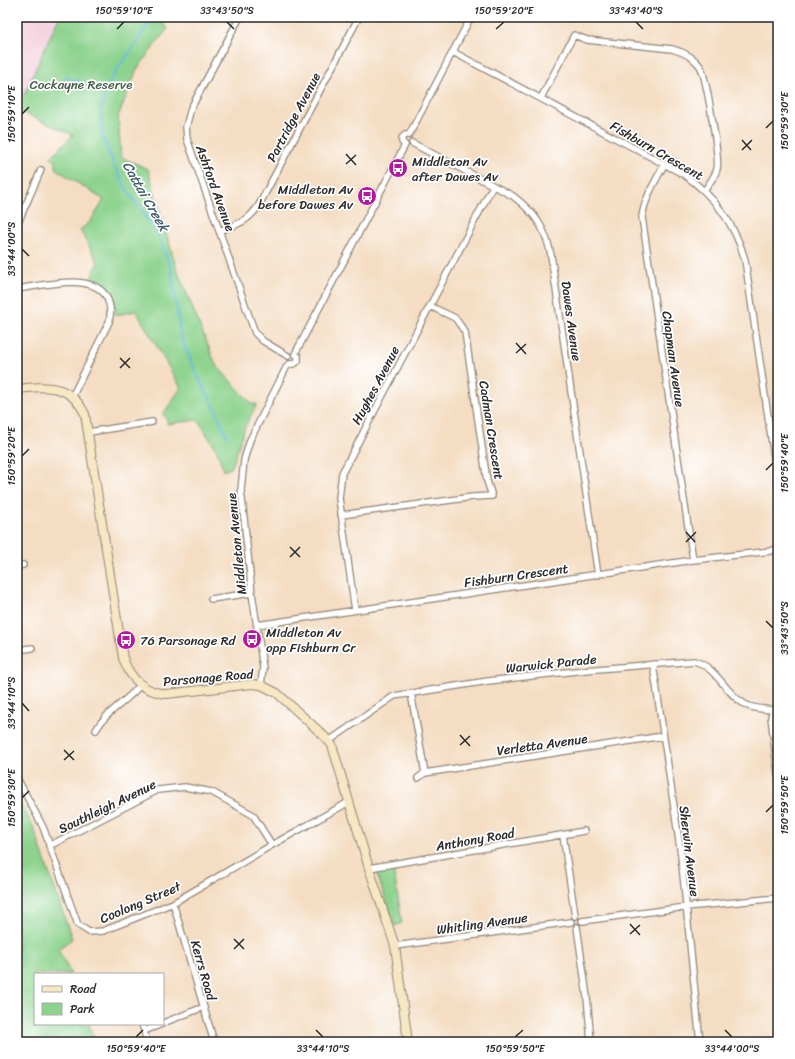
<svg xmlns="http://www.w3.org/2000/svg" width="795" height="1059" font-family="Sriracha,sans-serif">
<rect width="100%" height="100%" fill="#fff"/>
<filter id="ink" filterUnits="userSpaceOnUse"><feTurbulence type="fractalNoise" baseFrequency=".025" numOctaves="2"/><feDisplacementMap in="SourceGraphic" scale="8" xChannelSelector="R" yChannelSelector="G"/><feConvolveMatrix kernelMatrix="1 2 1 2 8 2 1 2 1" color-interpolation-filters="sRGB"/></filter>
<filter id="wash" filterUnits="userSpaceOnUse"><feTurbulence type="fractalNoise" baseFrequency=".012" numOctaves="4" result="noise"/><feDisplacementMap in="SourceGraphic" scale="16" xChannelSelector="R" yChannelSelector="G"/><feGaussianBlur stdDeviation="0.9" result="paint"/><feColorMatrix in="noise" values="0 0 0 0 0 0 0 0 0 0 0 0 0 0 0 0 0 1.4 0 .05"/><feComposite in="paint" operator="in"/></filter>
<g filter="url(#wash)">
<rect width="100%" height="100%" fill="#f4ddc2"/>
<path fill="#f4cfdd" d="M 17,17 L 59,17 L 17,109 Z"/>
<path fill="#8dd38e" stroke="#5c7f5c" d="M 59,17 L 154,17 L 168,28 L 137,69 L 118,117 L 121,157 L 148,169 L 177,270 L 216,365 L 252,404 L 257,404 L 245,427 L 232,467 L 224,471 L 217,451 L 198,420 L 167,424 L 167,420 L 163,414 L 181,388 L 136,311 L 116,315 C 113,298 107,286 91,278 L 98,262 L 80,230 L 90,222 L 104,200 L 56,169 L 56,163 L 51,157 L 73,135 L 17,110 Z
M 17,798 L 33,826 L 72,939 L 58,949 L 71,974 L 35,974 L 35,1024 L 89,1024 L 95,1042 L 17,1042 Z
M 393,867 L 402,923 L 395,926 L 376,872 Z"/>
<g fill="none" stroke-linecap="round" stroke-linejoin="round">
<path stroke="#66bae2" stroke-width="2" d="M 151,17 L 138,41 L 117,69 L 105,92 L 101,110 L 102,136 L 113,163 L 127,190 L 157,232 L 171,268 L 181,338 L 197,375 L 217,412 L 227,437
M 65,77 L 105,92"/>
</g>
</g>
<g filter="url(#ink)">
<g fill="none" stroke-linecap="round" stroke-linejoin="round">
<g stroke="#908476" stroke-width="8">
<path id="street" d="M 240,17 L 191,108 L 186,127 L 187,139 L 255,333 L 263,341 L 288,356
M 453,52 L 683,174 C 715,196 735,224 745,260 L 778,484
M 541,98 L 574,35 L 587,40 L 672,49 C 683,52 693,56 700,66 C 706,75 720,159 717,169 C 715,177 709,183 705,190
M 409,135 L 471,17
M 412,143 L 513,196 C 535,213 545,227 551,255 L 598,575
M 405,145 L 402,142 L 402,138 L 405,135 L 409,135
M 664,165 C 655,182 645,197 642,217 L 693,560
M 17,225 L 41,170
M 219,231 C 238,224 248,222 259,205 L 359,17
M 17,289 C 41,286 94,271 107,298 C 111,306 111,314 109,322 L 72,397
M 295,354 L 405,145
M 290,364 L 294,364 L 298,361 L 298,356 L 295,354
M 89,432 L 152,422
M 341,515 L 473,497 L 492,496 L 487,481 L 465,332 L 455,318 L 430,306
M 17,566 L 23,565
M 211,599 L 252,593
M 355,610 L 339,498 L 342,473 L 493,186
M 257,625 L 693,560 L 771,551 L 778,548
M 17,650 L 32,648
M 653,664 L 681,855 L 700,1042
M 261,685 L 263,668 L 252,593 L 241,490 L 244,460 L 250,440 L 287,366 L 290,364
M 411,693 L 425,773 L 663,736
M 778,708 L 773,710 L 771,717 L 778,774
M 96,730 C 106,711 127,702 140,685
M 329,741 L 394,696 L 488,681 L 585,670 L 694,661 C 717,667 724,692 743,703 C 751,709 763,709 773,710
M 17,778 L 43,827 L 78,925 L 89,932 L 103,931 L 173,903 L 272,845 L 349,802
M 418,778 L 425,773
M 563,835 L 575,916
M 49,846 L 158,790 L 185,787 L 212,792 L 253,815 L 272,845
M 369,868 L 584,831
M 173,903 L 214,1042
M 582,921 L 686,907 L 778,898
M 577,927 L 587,997 L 591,1042
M 395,946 L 571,922
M 163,1023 L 204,1007
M 142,1024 L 144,1031 L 162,1024
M 144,1031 L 147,1042"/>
</g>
<g stroke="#908476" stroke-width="10">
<path id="secondary" d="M 17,389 C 46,386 70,383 85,414 L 123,658 C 130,679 144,692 167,694 L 252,684 L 261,685 L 277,693 L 321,733 L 332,745 L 369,868 L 395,946 L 408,1042"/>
</g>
<use href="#street" stroke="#fff" stroke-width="5.5"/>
<use href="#secondary" stroke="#f8e7c3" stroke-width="8"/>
</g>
</g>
<path fill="none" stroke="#2b2b2b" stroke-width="1.5" d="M 227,22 L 234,29M 636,22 L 643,29M 117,29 L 124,22M 496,29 L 504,22M 22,114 L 29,107M 766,128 L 773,121M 742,140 L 751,150M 742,150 L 752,140M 346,154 L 356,165M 346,164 L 356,155M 22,249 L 29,256M 516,343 L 526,354M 516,353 L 526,344M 120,358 L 130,368M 120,368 L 130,358M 22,456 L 29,449M 766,470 L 773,463M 686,532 L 695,542M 686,542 L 696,532M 290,547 L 300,557M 290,557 L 300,547M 766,621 L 773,628M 22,703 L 29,711M 460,735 L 470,746M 460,745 L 470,736M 64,750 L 74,760M 64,760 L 74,751M 22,798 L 29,791M 766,812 L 773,805M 630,924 L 640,935M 630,934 L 640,925M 234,939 L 244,949M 234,949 L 244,939M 316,1030 L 323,1037M 725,1030 L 732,1037M 136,1037 L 143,1030M 515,1037 L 523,1030"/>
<defs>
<g id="bus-disc" transform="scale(1)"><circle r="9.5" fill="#b5179e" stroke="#fff"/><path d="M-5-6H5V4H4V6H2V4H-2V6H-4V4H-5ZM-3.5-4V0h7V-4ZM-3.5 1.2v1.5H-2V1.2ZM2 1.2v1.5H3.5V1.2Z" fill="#fff"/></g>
</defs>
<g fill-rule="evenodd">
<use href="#bus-disc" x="398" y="168"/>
<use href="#bus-disc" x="367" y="196"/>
<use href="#bus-disc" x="252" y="639"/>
<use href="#bus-disc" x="126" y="640"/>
</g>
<g text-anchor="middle" stroke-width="3.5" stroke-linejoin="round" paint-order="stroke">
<g font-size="13" fill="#485d49" stroke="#fff">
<text x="81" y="89">Cockayne Reserve</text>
</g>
<g font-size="13" fill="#2b2b2b" stroke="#fff">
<text transform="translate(293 117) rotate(-62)" y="5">Partridge Avenue</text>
<text transform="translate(657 150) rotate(30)" y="5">Fishburn Crescent</text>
<text transform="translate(216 188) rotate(70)" y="5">Ashford Avenue</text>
<text transform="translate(572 321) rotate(82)" y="5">Dawes Avenue</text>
<text transform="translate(674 359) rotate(82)" y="5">Chapman Avenue</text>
<text transform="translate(375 385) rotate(-62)" y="5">Hughes Avenue</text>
<text transform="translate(492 430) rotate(81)" y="5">Cadman Crescent</text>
<text transform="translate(236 544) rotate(-96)" y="5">Middleton Avenue</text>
<text transform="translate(516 575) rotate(-8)" y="5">Fishburn Crescent</text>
<text transform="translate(551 663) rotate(-6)" y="5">Warwick Parade</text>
<text transform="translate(208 677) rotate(-5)" y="5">Parsonage Road</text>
<text transform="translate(542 744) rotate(-8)" y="5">Verletta Avenue</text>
<text transform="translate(107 806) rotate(-26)" y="5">Southleigh Avenue</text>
<text transform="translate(475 839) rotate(-10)" y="5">Anthony Road</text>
<text transform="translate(690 851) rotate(83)" y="5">Sherwin Avenue</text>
<text transform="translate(140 902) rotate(-23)" y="5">Coolong Street</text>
<text transform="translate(482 923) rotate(-8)" y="5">Whitling Avenue</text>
<text transform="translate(204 970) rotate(74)" y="5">Kerrs Road</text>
</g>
<g font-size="13" fill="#2b2b2b" stroke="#fff" text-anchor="start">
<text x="412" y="166">Middleton Av<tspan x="412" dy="15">after Dawes Av</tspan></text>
<text x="353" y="194" text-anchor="end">Middleton Av<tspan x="353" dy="15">before Dawes Av</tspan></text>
<text x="266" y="637">Middleton Av<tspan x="266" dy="15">opp Fishburn Cr</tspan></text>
<text x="140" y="645">76 Parsonage Rd</text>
</g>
<g font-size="14" font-style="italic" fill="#405d6b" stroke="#fff">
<text transform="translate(146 196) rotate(60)" y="5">Cattai Creek</text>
</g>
</g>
<rect width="795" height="1059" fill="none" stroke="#fff" stroke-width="44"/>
<rect x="34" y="973" width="130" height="52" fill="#ffffff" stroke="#aaaaaa"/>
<rect x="42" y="986" width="20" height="6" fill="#f8e7c3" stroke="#aaaaaa"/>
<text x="70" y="993" font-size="12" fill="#2b2b2b">Road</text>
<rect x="42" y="1003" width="20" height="12" fill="#8dd38e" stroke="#aaaaaa"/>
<text x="70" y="1013" font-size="12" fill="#2b2b2b">Park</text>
<rect x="22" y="22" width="751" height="1015" fill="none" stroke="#2b2b2b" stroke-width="1.5"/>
<g font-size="10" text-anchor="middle" fill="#2b2b2b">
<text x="124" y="14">150°59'10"E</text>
<text x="227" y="14">33°43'50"S</text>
<text x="504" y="14">150°59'20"E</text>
<text x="636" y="14">33°43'40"S</text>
<text transform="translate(11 114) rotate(-90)" y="4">150°59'10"E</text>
<text transform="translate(784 121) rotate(-90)" y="4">150°59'30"E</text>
<text transform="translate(11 249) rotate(-90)" y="4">33°44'00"S</text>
<text transform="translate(11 456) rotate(-90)" y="4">150°59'20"E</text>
<text transform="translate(784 463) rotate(-90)" y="4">150°59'40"E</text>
<text transform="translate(784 628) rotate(-90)" y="4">33°43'50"S</text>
<text transform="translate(11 703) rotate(-90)" y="4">33°44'10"S</text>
<text transform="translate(11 798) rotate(-90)" y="4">150°59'30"E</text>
<text transform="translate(784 805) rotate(-90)" y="4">150°59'50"E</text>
<text x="136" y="1052">150°59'40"E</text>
<text x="323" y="1052">33°44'10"S</text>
<text x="515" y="1052">150°59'50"E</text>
<text x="732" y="1052">33°44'00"S</text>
</g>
</svg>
